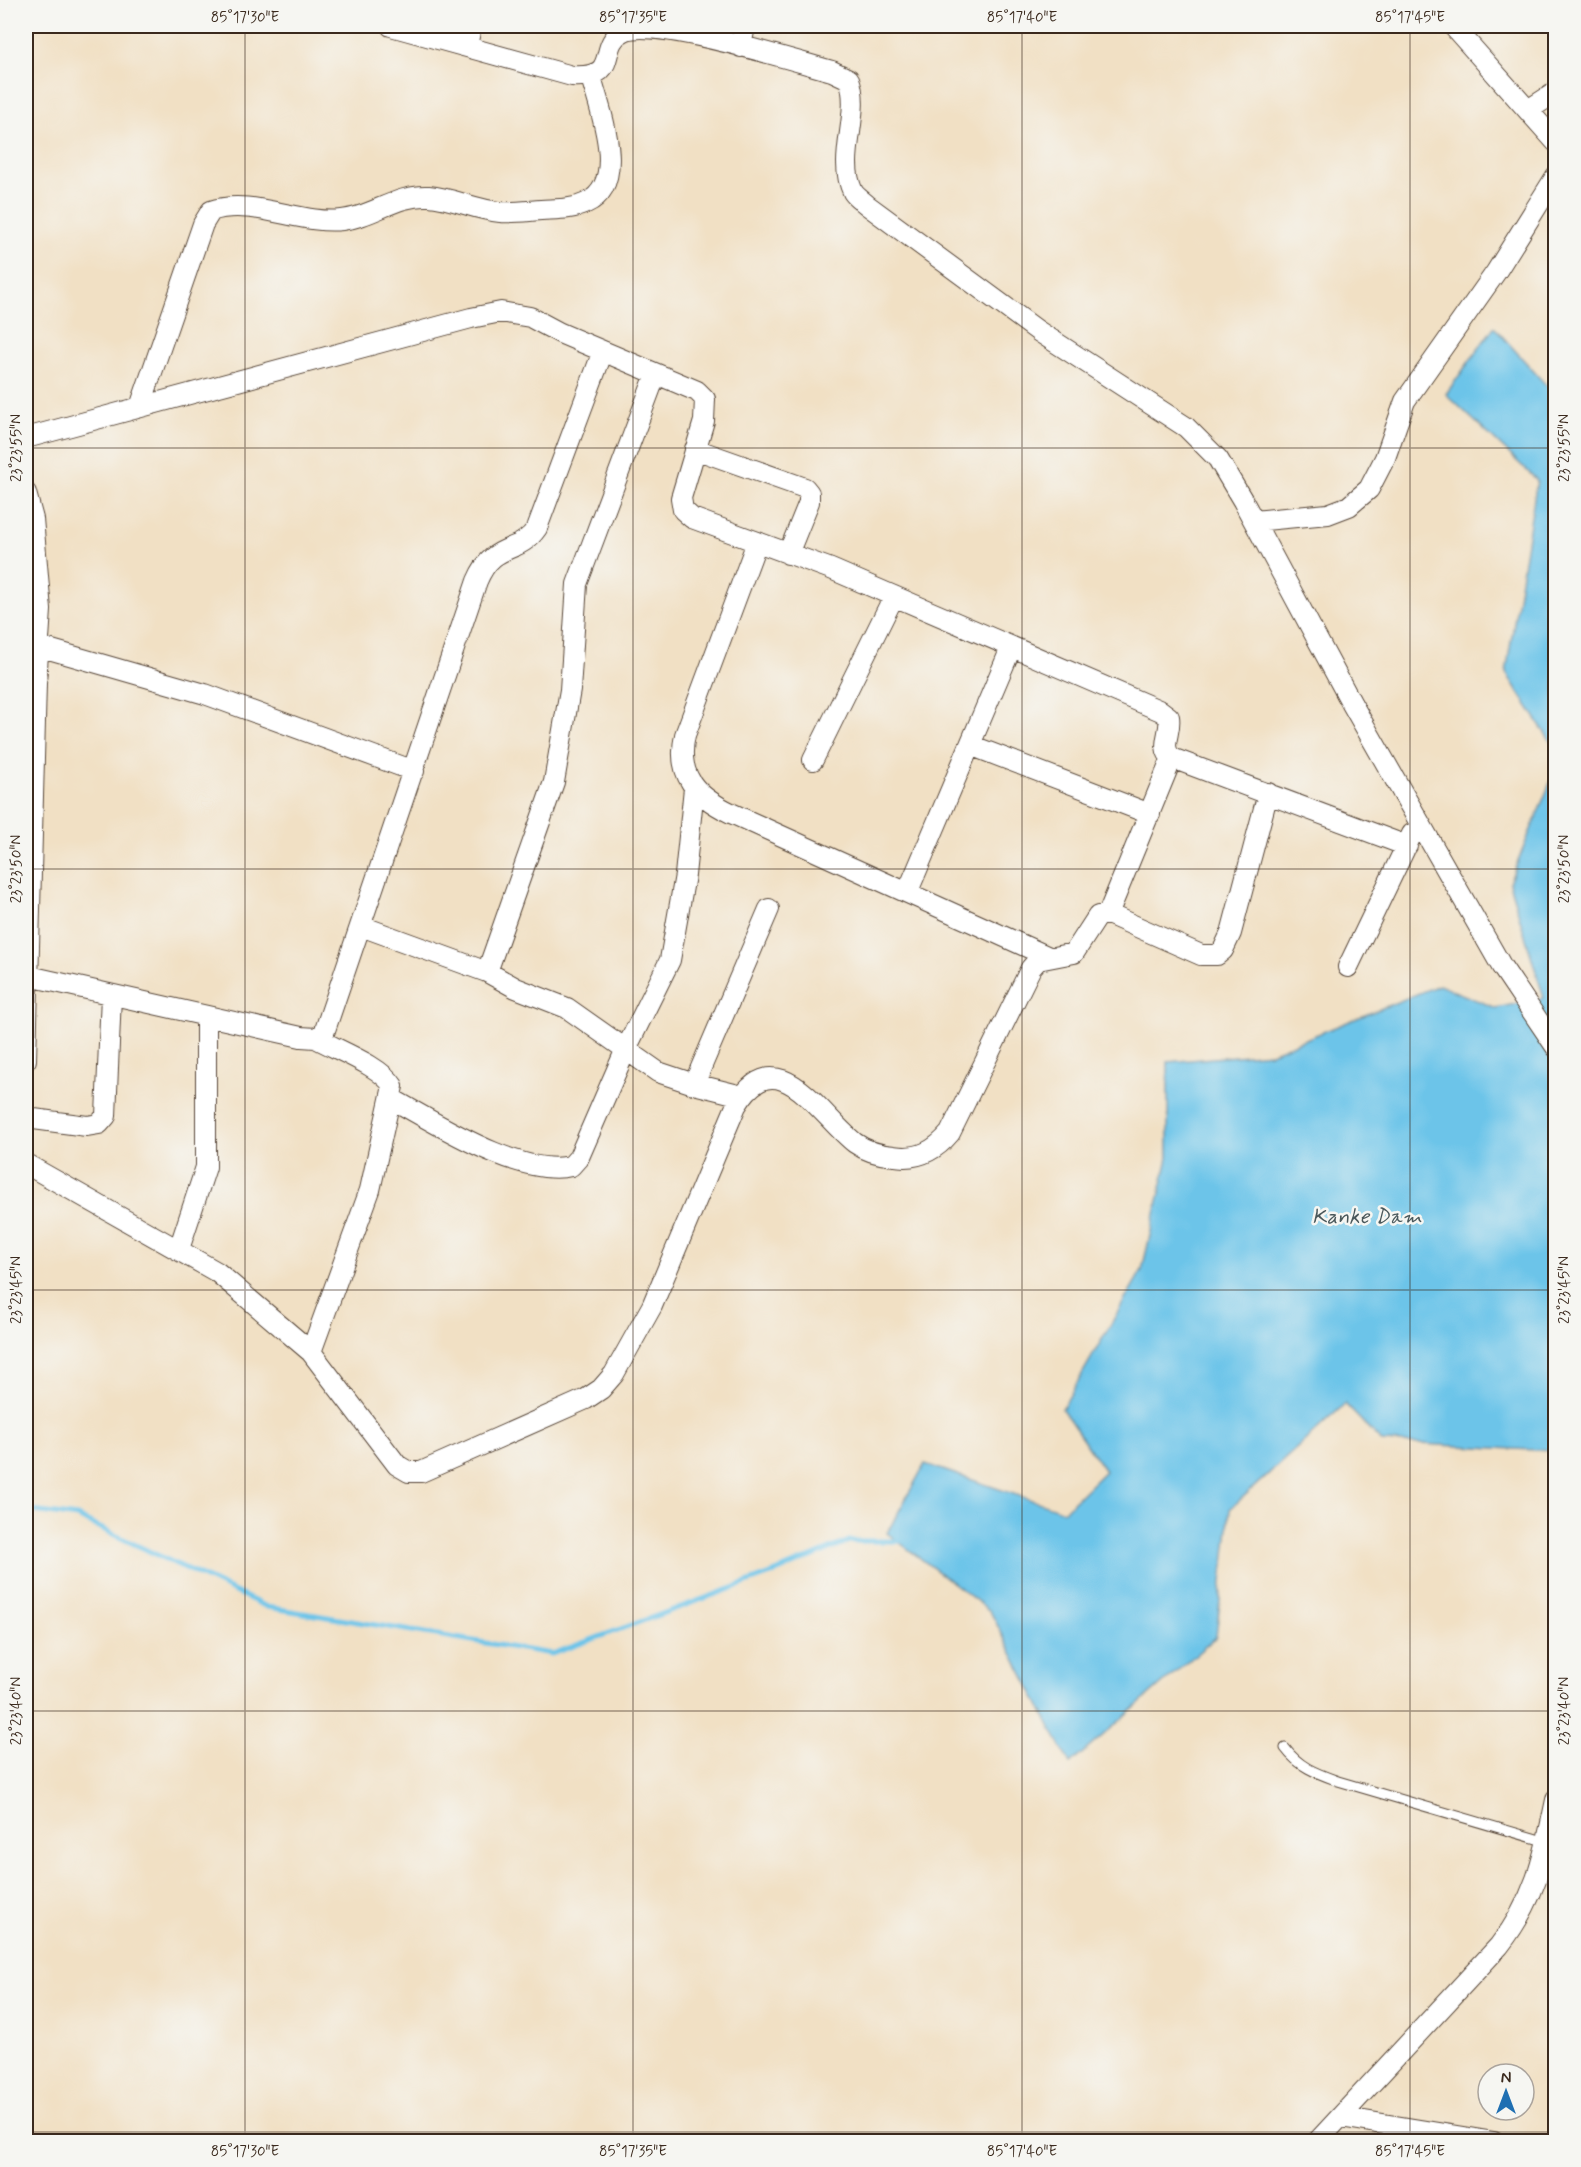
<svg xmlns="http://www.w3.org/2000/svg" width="1581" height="2167" font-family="Mynerve,sans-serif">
<rect width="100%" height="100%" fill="#f6f6f2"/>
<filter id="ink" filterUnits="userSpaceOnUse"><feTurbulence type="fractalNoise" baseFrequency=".0167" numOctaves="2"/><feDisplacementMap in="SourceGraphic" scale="12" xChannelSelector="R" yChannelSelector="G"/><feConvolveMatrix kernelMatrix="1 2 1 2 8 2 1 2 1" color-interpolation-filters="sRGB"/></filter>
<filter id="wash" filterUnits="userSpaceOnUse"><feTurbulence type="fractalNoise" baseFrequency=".008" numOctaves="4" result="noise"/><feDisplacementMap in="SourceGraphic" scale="24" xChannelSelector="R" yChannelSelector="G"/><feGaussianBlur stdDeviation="1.35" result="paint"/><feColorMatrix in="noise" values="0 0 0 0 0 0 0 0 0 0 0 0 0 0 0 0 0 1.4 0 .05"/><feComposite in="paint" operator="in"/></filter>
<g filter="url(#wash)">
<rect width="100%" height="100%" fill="#f1e0c4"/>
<path fill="#6cc4e9" stroke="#547784" stroke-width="1.5" d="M 1494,327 L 1555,395 L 1555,748 L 1506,673 L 1537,480 L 1446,394 Z
M 1555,771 L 1554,1451 L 1382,1442 L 1345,1404 L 1230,1509 L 1216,1637 L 1070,1764 L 990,1611 L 887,1533 L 925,1464 L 1064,1511 L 1105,1471 L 1062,1409 L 1142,1270 L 1168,1158 L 1168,1062 L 1271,1053 L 1439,985 L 1496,1008 L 1544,998 L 1509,883 Z"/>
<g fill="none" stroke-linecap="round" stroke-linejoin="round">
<path stroke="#6cc4e9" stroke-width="5" d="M 26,1510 L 77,1517 L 267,1607 L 552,1654 L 771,1574 L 849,1541 L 902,1541"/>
</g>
</g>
<g filter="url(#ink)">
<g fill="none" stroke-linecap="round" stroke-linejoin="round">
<g stroke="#564537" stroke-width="11">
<path id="lane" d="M 1285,1748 C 1299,1767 1316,1773 1338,1781 L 1547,1842"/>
</g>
<g stroke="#564537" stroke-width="22">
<path id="street" d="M 391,26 L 572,76 C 623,79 595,45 624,31 C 654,17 795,61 832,71 L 849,79 C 862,114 836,157 853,192 C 856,197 863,201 867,205 L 1038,331 L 1186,427 L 1218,459 L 1243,501 L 1352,704 L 1502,967 L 1556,1047
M 1453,26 L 1556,142
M 467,47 L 471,26
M 741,47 L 745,26
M 1528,110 L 1556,92
M 140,407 L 203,224 L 211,211 C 251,197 302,225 342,220 C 372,217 397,194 429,196 C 453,198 476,210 500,212 C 514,213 528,211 541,210 C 556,209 572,210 586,203 C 629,184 600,110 591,77
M 26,438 L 471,318 L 501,312 L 530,317 L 560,333 L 697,391 L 705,399 L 704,421 L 681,498 L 683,510 L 692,518 L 831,569 L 1161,711 L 1169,717 C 1172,732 1159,747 1172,758 L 1407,846
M 695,449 L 805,488 L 809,493 L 809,502 L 788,554
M 26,493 L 33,519 L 41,610 L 36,683 L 26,1060
M 1254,521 L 1328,514 L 1349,506 L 1369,489 L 1385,458 L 1405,401 L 1496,272 L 1556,176
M 757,542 L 685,735 C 676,776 696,796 731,813 L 1049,957
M 38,646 L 205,694 L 414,771
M 970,745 L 1150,814
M 813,760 L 894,596
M 908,891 L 1011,648
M 1108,914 L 1172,758
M 361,926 L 487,972 L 516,988 L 567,1008 L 658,1072 L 694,1084 L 742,1096
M 1348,967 L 1412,834
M 487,972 L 554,782 L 570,690 L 577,584 L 656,374
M 29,976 L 301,1037 L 316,1038 L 324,1033 L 477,581 C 495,539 517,557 537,528 L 603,351
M 694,1084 L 769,909
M 392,1099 C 436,1123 521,1178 571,1166 L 579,1157 L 626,1049 L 670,960 L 685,875 L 694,788
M 26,1118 L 87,1126 L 99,1124 L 106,1116 L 111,995
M 26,1164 L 217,1272 L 311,1352 L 397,1465 L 409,1472 L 421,1472 L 586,1399 L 601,1389 L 614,1374 L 652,1306 L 736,1106 C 777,1037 818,1114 855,1143 C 866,1151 881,1155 894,1156 C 918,1160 935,1151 950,1133 L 1031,968 L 1038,960 L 1074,953 L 1098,916 L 1108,914 L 1201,955 L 1217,955 L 1223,950 L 1231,933 L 1268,793
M 179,1249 L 206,1167 L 206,1016
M 311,1352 L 370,1190 L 393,1086 C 381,1066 337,1050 316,1038
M 1340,2117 L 1494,2142
M 1317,2142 L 1499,1946 C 1536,1899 1544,1857 1556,1800"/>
</g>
<use href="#lane" stroke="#fff" stroke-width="9"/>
<use href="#street" stroke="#fff" stroke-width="20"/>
</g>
</g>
<path fill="none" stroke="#3b2a1e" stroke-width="1.5" stroke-opacity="0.45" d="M 245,26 L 245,2142M 633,26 L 633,2142M 1022,26 L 1022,2142M 1410,26 L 1410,2142M 26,27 L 1556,27M 26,448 L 1556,448M 26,869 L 1556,869M 26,1290 L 1556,1290M 26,1711 L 1556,1711M 26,2132 L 1556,2132"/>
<g text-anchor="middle" stroke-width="5" stroke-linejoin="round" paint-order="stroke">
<g font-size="21" font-style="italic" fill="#4a585b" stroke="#f6f6f2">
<text x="1367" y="1223">Kanke Dam</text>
</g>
</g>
<rect width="1581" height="2167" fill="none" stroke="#f6f6f2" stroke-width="66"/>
<g transform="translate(1506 2092)"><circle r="28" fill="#f6f6f2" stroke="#aba49d" stroke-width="1.5"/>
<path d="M0-4.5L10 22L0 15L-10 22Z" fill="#1f6fb2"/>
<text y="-9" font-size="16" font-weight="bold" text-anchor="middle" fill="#3b2a1e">N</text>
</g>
<rect x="33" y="33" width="1515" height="2101" fill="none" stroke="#3b2a1e" stroke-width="2"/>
<g font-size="15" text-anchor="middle" fill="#3b2a1e">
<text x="245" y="22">85°17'30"E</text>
<text x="633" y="22">85°17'35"E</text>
<text x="1022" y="22">85°17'40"E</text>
<text x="1410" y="22">85°17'45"E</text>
<text transform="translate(16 448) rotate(-90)" y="5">23°23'55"N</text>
<text transform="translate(1564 448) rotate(-90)" y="5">23°23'55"N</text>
<text transform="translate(16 869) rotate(-90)" y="5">23°23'50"N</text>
<text transform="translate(1564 869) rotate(-90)" y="5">23°23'50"N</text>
<text transform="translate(16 1290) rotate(-90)" y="5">23°23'45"N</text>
<text transform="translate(1564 1290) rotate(-90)" y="5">23°23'45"N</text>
<text transform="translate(16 1711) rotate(-90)" y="5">23°23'40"N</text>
<text transform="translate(1564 1711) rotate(-90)" y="5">23°23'40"N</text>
<text x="245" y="2156">85°17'30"E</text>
<text x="633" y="2156">85°17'35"E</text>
<text x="1022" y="2156">85°17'40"E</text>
<text x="1410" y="2156">85°17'45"E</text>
</g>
</svg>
